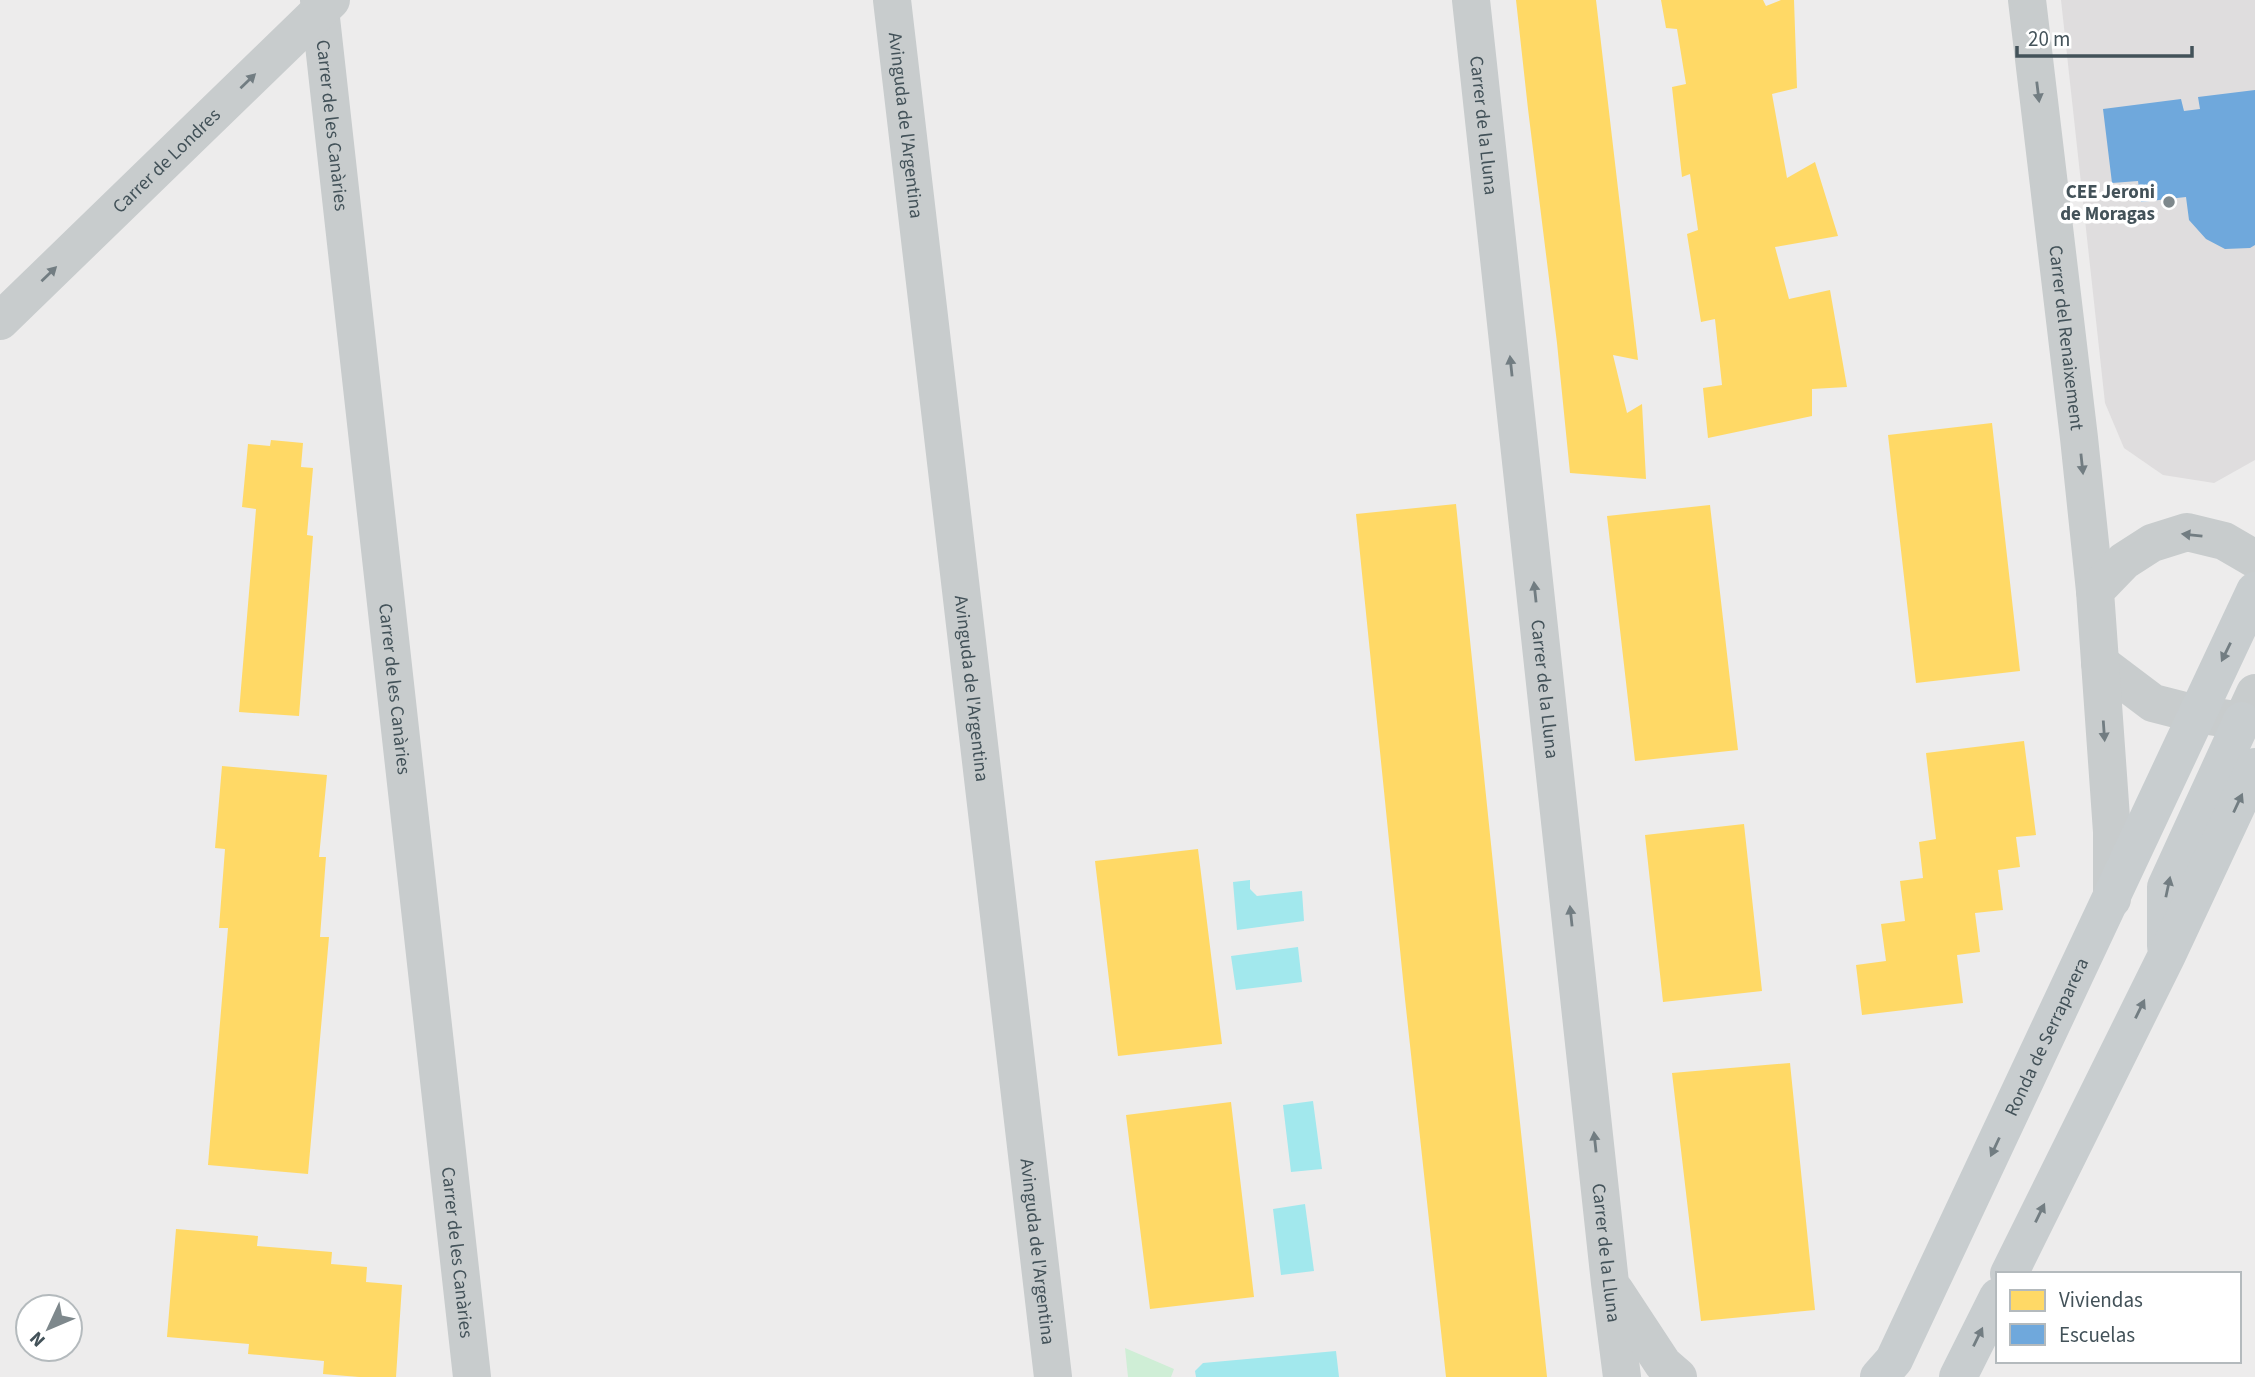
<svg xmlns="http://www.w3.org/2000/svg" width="2255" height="1377" font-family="'Source Sans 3',sans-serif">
<rect width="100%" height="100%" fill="#edecec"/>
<path fill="#dfddde" d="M 2061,0 L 2255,0 L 2255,460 L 2214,483 L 2163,475 L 2124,448 L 2105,403 Z"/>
<path fill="#cfeed6" d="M 1125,1348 L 1174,1369 L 1171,1377 L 1128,1377 Z"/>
<path fill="#a2e8ed" d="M 1250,880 L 1250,889 L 1257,896 L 1302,891 L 1304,921 L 1237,930 L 1233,882 Z
M 1298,947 L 1302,982 L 1236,990 L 1231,956 Z
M 1313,1101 L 1322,1169 L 1291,1172 L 1283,1105 Z
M 1305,1204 L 1314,1271 L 1281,1275 L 1273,1209 Z
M 1336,1351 L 1339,1377 L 1196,1377 L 1195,1371 L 1203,1363 Z"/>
<path fill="#ffd966" d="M 1516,0 L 1596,0 L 1638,360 L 1613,355 L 1627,413 L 1642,404 L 1646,479 L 1570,473 L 1557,343 L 1528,109 Z
M 1661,0 L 1763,0 L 1766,6 L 1781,0 L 1794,0 L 1797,88 L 1772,94 L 1787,178 L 1815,162 L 1838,236 L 1775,247 L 1789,299 L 1830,290 L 1847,387 L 1812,389 L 1812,416 L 1708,438 L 1703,388 L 1722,385 L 1715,319 L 1701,322 L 1687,234 L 1698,230 L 1690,174 L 1682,177 L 1672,87 L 1686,84 L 1677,29 L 1666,28 Z
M 1992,423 L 2020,671 L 1916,683 L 1888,435 Z
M 271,440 L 303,443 L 301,467 L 313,468 L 307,535 L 313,536 L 299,716 L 239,712 L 256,509 L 242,507 L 248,444 L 270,446 Z
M 1456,504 L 1509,1019 L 1547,1377 L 1446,1377 L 1405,999 L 1356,514 Z
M 1710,505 L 1738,750 L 1635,761 L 1607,516 Z
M 2024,741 L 2036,835 L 2016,837 L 2020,867 L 1998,870 L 2003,910 L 1975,913 L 1980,952 L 1957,955 L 1963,1003 L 1862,1015 L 1856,965 L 1886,961 L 1881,924 L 1905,921 L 1900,881 L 1923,878 L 1919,842 L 1936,839 L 1926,753 Z
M 222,766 L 327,775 L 319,857 L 326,857 L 320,937 L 329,937 L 308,1174 L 208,1165 L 228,928 L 219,928 L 225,849 L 215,848 Z
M 1744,824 L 1762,991 L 1663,1002 L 1645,835 Z
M 1198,849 L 1222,1044 L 1118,1056 L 1095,861 Z
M 1790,1063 L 1815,1310 L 1701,1321 L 1672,1073 Z
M 1231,1102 L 1254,1297 L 1150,1309 L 1126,1115 Z
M 176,1229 L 258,1236 L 257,1246 L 332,1252 L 331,1264 L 367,1267 L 366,1282 L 402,1285 L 396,1377 L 359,1377 L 323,1374 L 324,1361 L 248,1354 L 249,1344 L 167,1337 Z"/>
<path fill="#6fa8dc" d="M 2255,90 L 2255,245 L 2250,248 L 2225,249 L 2206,239 L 2189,220 L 2186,197 L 2141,202 L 2138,181 L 2112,183 L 2103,109 L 2181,99 L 2184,111 L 2200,109 L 2198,97 Z"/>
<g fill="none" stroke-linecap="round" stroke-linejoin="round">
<g stroke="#c8cccd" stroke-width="38">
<path id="s1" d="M 319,0 L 472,1377"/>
<path id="s2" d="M 892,0 L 1053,1377"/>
<path id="s3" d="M 1471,0 L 1610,1283 L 1622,1377"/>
<path id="s4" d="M 2027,0 L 2079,438 L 2095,591"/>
<path id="s5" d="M 0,321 L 331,0"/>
<path d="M 2100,663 L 2153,703 L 2196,714 L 2242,721 L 2255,693"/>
<path d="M 2112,899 L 2112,832 L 2095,591 L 2124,561 L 2152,543 L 2187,532 L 2224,541 L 2255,559"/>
<path d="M 1615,1291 L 1663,1364 L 1678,1377"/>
</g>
<g stroke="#c8cdcf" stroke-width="38">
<path d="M 2166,946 L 2166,887 L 2242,721"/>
<path d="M 2009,1274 L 2167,955 L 2255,767"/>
<path id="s6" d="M 1879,1377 L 1894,1360 L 2255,591"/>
<path d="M 1958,1377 L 1998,1297"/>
</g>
</g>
<defs><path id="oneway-solid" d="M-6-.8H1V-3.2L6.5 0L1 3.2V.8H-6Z" transform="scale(1.75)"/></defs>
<g fill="#727d82">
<use href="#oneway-solid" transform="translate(248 81) rotate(-44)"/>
<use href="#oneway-solid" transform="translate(2038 92) rotate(83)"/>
<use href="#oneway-solid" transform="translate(49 274) rotate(-44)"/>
<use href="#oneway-solid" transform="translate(1511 366) rotate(-96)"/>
<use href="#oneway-solid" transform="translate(2082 464) rotate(84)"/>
<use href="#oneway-solid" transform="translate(2192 535) rotate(-174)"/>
<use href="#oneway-solid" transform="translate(1535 592) rotate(-96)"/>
<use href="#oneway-solid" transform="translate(2226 652) rotate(116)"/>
<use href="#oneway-solid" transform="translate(2104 731) rotate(86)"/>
<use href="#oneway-solid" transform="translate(2238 803) rotate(-65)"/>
<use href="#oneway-solid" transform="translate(2168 887) rotate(-78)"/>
<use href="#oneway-solid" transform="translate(1571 916) rotate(-96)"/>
<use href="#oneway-solid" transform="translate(2140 1009) rotate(-64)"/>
<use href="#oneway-solid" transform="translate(1595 1142) rotate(-96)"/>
<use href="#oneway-solid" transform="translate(1995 1147) rotate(115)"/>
<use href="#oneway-solid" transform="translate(2040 1213) rotate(-64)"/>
<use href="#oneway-solid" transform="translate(1978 1337) rotate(-64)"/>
</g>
<circle fill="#7e888c" stroke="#fff" stroke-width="2.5" cx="2169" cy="202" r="7"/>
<g text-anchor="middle" stroke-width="7" stroke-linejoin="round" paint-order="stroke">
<g font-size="19" fill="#435259" stroke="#fff">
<text dy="7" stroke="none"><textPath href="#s1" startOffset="126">Carrer de les Canàries</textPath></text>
<text dy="7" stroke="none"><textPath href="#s2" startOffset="126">Avinguda de l'Argentina</textPath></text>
<text dy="7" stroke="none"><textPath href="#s3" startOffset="126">Carrer de la Lluna</textPath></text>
<text dy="7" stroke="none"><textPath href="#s5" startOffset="231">Carrer de Londres</textPath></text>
<text dy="7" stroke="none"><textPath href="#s4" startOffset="340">Carrer del Renaixement</textPath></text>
<text dy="7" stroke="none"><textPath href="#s2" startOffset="693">Avinguda de l'Argentina</textPath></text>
<text dy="7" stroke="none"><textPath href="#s1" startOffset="693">Carrer de les Canàries</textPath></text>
<text dy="7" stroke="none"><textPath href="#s3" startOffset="693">Carrer de la Lluna</textPath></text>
<text dy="7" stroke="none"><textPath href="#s6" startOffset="380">Ronda de Serraparera</textPath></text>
<text dy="7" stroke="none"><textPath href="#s1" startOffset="1260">Carrer de les Canàries</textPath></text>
<text dy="7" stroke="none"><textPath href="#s2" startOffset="1260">Avinguda de l'Argentina</textPath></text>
<text dy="7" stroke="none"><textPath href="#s3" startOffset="1260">Carrer de la Lluna</textPath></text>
</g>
<g font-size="19" font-weight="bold" fill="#435259" stroke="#fff" text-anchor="end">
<text x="2155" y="198">CEE Jeroni<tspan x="2155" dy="22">de Moragas</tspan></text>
</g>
</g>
<rect x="1996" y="1272" width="245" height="91" fill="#ffffff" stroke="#b4babd" stroke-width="2"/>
<rect x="2010" y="1290" width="35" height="21" fill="#ffd966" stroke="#b4babd" stroke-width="2"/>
<text x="2059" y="1307" font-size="21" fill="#435259">Viviendas</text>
<rect x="2010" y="1324" width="35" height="21" fill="#6fa8dc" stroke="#b4babd" stroke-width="2"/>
<text x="2059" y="1342" font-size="21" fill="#435259">Escuelas</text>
<g transform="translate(49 1328) rotate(226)"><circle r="33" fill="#ffffff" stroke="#b4babd" stroke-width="2"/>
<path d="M0-5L12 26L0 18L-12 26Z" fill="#7e888c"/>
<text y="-10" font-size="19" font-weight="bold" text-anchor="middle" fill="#435259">N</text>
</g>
<path d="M2017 46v10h175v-10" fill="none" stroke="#435259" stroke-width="3.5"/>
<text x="2028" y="46" font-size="21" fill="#435259" stroke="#ffffff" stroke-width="5" paint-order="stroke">20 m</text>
</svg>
